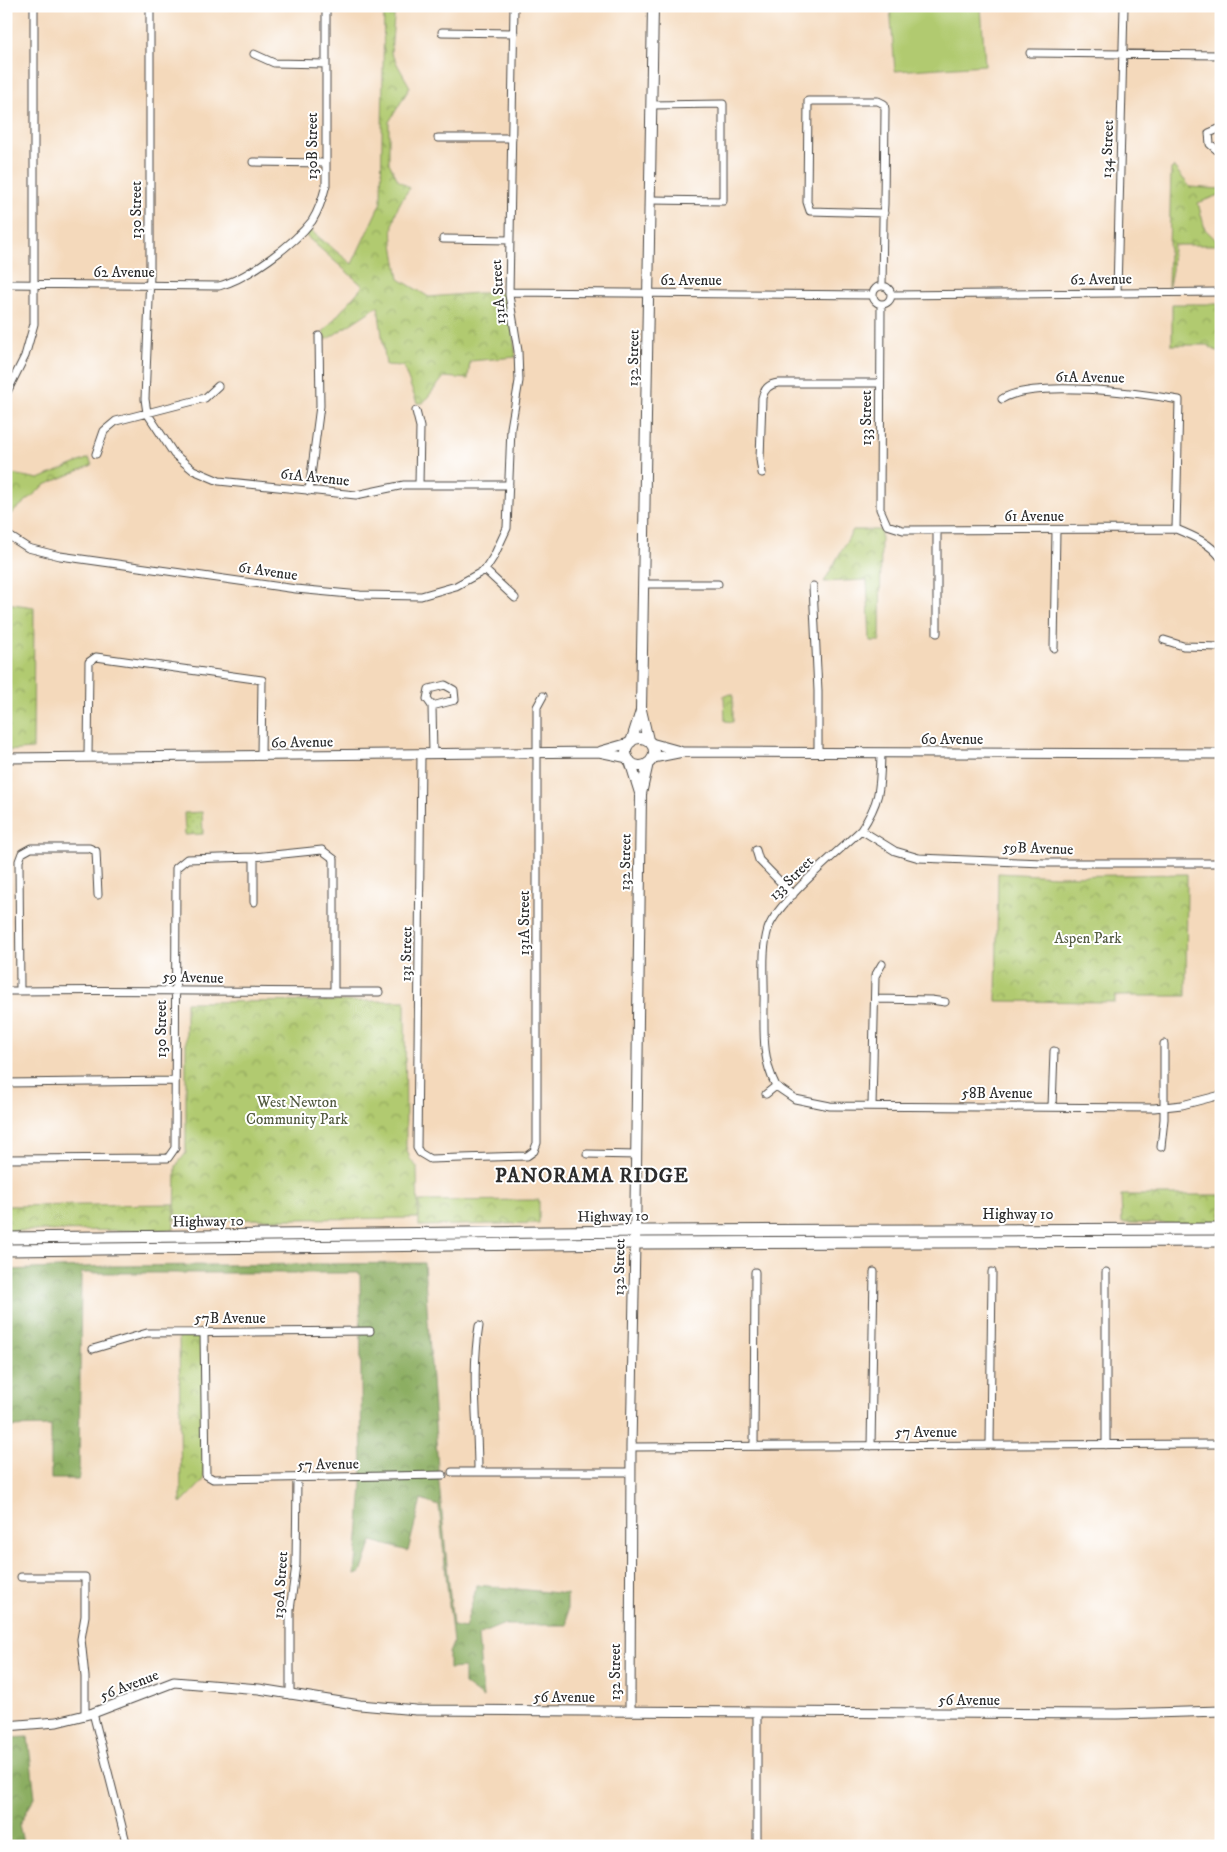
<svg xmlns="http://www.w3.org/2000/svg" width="1227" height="1852" font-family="'IM FELL DW Pica',serif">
<defs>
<pattern id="forest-crowns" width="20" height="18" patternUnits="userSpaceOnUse" patternTransform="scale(1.25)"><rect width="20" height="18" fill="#8cae62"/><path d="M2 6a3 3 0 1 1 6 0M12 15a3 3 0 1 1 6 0" fill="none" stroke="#738e51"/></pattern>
<pattern id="park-crowns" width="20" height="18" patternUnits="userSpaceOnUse" patternTransform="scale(1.25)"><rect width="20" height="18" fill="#b1ca70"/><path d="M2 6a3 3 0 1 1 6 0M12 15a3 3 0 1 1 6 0" fill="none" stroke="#90a45c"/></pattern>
<pattern id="garden-dots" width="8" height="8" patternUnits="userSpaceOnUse" patternTransform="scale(1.25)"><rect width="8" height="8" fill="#b1ca70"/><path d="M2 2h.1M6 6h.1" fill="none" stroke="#90a45c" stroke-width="1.8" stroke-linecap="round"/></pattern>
</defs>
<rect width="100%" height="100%" fill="#fff"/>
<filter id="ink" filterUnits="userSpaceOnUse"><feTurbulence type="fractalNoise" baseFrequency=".02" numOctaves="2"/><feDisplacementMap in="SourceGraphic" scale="10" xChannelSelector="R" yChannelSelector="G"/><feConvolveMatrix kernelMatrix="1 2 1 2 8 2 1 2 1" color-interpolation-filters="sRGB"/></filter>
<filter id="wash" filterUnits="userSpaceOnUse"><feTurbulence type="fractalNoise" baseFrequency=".0096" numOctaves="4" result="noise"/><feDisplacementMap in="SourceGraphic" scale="20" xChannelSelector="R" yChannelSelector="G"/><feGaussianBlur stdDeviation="1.12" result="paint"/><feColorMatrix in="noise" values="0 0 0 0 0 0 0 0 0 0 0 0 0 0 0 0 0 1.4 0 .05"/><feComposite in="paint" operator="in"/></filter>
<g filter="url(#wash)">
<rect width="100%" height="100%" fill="#f4d9bb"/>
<path fill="#b1ca70" stroke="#6e7a4e" d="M 890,6 L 981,6 L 985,65 L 895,71 Z"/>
<path fill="url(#forest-crowns)" stroke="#5c6c46" d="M 424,1263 L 439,1483 L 453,1626 L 465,1628 L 477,1585 L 567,1594 L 567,1625 L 502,1625 L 478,1635 L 483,1698 L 464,1684 L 464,1668 L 449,1669 L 449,1653 L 453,1643 L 439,1506 L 421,1500 L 408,1551 L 372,1541 L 361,1573 L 355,1575 L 362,1486 L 360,1273 L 81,1273 L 79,1479 L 51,1479 L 51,1426 L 6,1427 L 6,1270 L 111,1266 Z
M 28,1737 L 35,1797 L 19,1825 L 24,1846 L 6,1846 L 6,1796 L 9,1780 L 6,1774 L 6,1738 Z"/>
<path fill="url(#park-crowns)" stroke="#6e7a4e" d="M 384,6 L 395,6 L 391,53 L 410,87 L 389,122 L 389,163 L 398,180 L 410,188 C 384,221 393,241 399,279 L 429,297 L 477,293 L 507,293 L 516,357 L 470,361 L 468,379 L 444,377 L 423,403 L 417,403 L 403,366 L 386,365 L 378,306 L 326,340 L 323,332 L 363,286 L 306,236 L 310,230 L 352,264 L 381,202 Z
M 1174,167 L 1190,187 L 1221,189 L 1221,194 L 1198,203 L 1205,229 L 1221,245 L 1173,245 L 1172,270 L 1168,290 L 1171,169 Z
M 1172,304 L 1221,304 L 1221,354 L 1207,345 L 1172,345 Z
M 89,458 L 92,465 L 45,485 L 6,518 L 6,473 L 39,479 Z
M 853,530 L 881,530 L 880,641 L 870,641 L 867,580 L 824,582 Z
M 6,603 L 34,607 L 33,749 L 6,751 Z
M 733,694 L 733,722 L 725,721 L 724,695 Z
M 998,873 L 1057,876 L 1187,874 L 1186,996 L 1115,996 L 1115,1002 L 996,1001 Z
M 405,1001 L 406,1147 L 410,1159 L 417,1167 L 418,1218 L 175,1220 L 176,1166 L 186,1153 L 186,1002 Z
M 1121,1195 L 1221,1195 L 1221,1224 L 1122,1223 Z
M 539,1200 L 539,1223 L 419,1226 L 419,1201 Z
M 174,1204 L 174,1230 L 6,1231 L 6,1206 Z
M 179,1335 L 202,1335 L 204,1344 L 204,1480 L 181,1504 Z"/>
<path fill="url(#garden-dots)" stroke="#6e7a4e" d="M 202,812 L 203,834 L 185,835 L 184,813 Z"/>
</g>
<g filter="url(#ink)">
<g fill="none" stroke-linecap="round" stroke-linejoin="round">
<g stroke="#494541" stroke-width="9">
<path id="minor" d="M 150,6 L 150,275 L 145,399 L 147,413 L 174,454 L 193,470 L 219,481 L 356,495 L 404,485 L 509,485
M 442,32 L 514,33
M 1030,53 L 1221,55
M 254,54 L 274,63 L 326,64
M 1221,128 L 1209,133 L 1210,144 L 1217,150 L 1221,149
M 438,138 L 512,138
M 253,162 L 326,163
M 650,200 L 723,201 L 723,104 L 651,105
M 443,239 L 510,240
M 6,284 L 219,286 C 247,279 294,244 312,221 C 319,210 323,197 326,185 L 326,6
M873 295a9 9 0 1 1 18 0a9 9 0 1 1-18 0Z
M 882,286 L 883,220 L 884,204 L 885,109 L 884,104 L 878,101 L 808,101 L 807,202 L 810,211 L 884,213
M 509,292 L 873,295
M 1117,292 L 1124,6
M 891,295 L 1221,292
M 881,304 L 880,509 L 887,525 L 903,530 L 1176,529 C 1193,536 1210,543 1221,558
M 6,394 L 25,356 L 34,324 L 34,6
M 1002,399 C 1034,379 1140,393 1179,400 L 1176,529
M 416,411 L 420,427 L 419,485
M 96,454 L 104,431 L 116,421 L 205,398 L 218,386
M 762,473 L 760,459 L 762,398 C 764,389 769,384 778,383 L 880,383
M 309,491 L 320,406 L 319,336
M 6,534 L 28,548 L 60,556 L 296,589 L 360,595 L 421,596 L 456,586 L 485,570 L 494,556 L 507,528 L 511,428 L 519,381 L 518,351 L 509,295 L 514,6
M 485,570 L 515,598
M 644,584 L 718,584
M 813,586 L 818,691 L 818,753
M 937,633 L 937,530
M 1164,640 L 1183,646 L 1221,647
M 1054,648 L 1056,530
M 432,706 L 455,700 L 454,690 L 445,685 L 429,689 L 427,699 L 432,706 L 433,754
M 421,754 L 417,1148 L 420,1153 L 430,1159 L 527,1156 L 534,1151 L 537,1143 L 537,707 L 543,696
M 88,757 L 89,662 L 96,657 L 262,680 L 261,756
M 861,830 L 895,851 L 919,858 L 1044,863 L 1221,863
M 756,850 L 759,860 L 793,895
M 254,857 L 254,902
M 6,991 C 131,989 255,992 379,992
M 20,991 L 19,861 L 22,853 L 31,848 L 89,848 L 96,851 L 98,895
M 875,999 L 931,1000 L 945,1002
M 6,1083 L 175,1081
M 776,1086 L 795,1099 L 830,1106 L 1154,1108 L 1182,1105 L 1221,1095
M 766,1094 L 776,1086 C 762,1059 764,1034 764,1004 C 765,980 761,952 768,929 C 777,902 839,851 861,830 C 881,800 880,787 881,753
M 872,1106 L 875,976 L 882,964
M 1052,1107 L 1054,1051
M 1161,1147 L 1164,1119 L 1164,1044
M 587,1154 L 637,1155
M 6,1159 L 168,1158 L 175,1148 L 176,868 L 187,859 L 254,857 L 322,850 L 334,859 L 334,992
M 204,1332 L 206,1475 L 213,1479 L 443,1475
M 93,1349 L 147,1333 L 370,1331
M 990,1445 L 992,1272
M 1106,1445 L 1106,1272
M 754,1446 L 755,1272
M 871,1446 L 874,1272
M 631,1447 L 1221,1444
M 478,1471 C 478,1423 471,1374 479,1326
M 452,1472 L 630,1472
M 21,1577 L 85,1577 L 85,1616 L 81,1639 L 85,1677 L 85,1715
M 290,1695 L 290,1610 L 296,1565 L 297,1478
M 757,1712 L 757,1846
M 93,1713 L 127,1846"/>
</g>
<g stroke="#494541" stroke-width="11">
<path id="tertiary" d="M 651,743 L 680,751
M 601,751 L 629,743
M 6,758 L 599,752 L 628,758
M 653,758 L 683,752 L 1221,754
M 630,1711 L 631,1447 L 635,1243
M 6,1726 L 57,1722 L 93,1713 L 174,1682 L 259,1689 L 360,1705 L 416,1710 L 1117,1714 L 1221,1711"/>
</g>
<g stroke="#494541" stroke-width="12">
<path id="secondary" d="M626 752a14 14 0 1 1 28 0a14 14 0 1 1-28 0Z
M 648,740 L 641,710 L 653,6
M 631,742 L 641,711
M 630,761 L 640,793
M 635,1243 L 641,794 L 648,763"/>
</g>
<g stroke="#494541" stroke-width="13">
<path id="trunk" d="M 6,1238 L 647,1231 L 1221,1229
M 6,1250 L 635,1243 L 1221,1241"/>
</g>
<use href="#minor" stroke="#fff" stroke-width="7"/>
<use href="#tertiary" stroke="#fff" stroke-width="9"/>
<use href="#secondary" stroke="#fff" stroke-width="10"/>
<use href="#trunk" stroke="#fff" stroke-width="11"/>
</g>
</g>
<g text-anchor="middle" stroke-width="4" stroke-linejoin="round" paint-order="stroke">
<g font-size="15" fill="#2b2b2b" stroke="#fff">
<text transform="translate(312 146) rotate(-90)" y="5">130B Street</text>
<text transform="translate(1107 149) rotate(-88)" y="5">134 Street</text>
<text transform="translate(136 210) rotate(-90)" y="5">130 Street</text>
<text x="124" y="277">62 Avenue</text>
<text transform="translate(1101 279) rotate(-1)" y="5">62 Avenue</text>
<text x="691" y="285">62 Avenue</text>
<text transform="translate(498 292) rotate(-94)" y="5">131A Street</text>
<text transform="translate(633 358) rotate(-89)" y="5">132 Street</text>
<text transform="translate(1090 377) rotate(1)" y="5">61A Avenue</text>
<text transform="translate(866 418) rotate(-90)" y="5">133 Street</text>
<text transform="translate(315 477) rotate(6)" y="5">61A Avenue</text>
<text x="1034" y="521">61 Avenue</text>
<text transform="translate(268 571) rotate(8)" y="5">61 Avenue</text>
<text x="952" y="744">60 Avenue</text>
<text transform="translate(302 742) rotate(-1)" y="5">60 Avenue</text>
<text transform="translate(1038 848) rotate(2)" y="5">59B Avenue</text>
<text transform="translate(625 862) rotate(-89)" y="5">132 Street</text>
<text transform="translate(791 878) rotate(-45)" y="5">133 Street</text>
<text transform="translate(524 923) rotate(-90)" y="5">131A Street</text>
<text transform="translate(406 954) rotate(-89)" y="5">131 Street</text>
<text transform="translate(193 977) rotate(2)" y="5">59 Avenue</text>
<text transform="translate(161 1029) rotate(-90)" y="5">130 Street</text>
<text x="997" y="1098">58B Avenue</text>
<text x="1018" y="1219">Highway 10</text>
<text transform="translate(613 1216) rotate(-1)" y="5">Highway 10</text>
<text transform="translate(208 1221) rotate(-1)" y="5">Highway 10</text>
<text transform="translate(619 1267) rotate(-89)" y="5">132 Street</text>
<text x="230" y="1323">57B Avenue</text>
<text x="926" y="1437">57 Avenue</text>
<text transform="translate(328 1464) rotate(-1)" y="5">57 Avenue</text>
<text transform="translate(280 1585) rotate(-86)" y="5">130A Street</text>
<text transform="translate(615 1672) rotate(-90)" y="5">132 Street</text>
<text transform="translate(129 1685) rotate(-21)" y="5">56 Avenue</text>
<text x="564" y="1702">56 Avenue</text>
<text x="969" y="1705">56 Avenue</text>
</g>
<g font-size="15" fill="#535b40" stroke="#fff">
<text x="1088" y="943">Aspen Park</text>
<text x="297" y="1107">West Newton<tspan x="297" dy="17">Community Park</tspan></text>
</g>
<g font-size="20" font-weight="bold" letter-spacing="1" fill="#2b2b2b" stroke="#fff">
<text x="592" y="1182">PANORAMA RIDGE</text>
</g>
</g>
<rect width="1227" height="1852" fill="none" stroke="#fff" stroke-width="25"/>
</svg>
